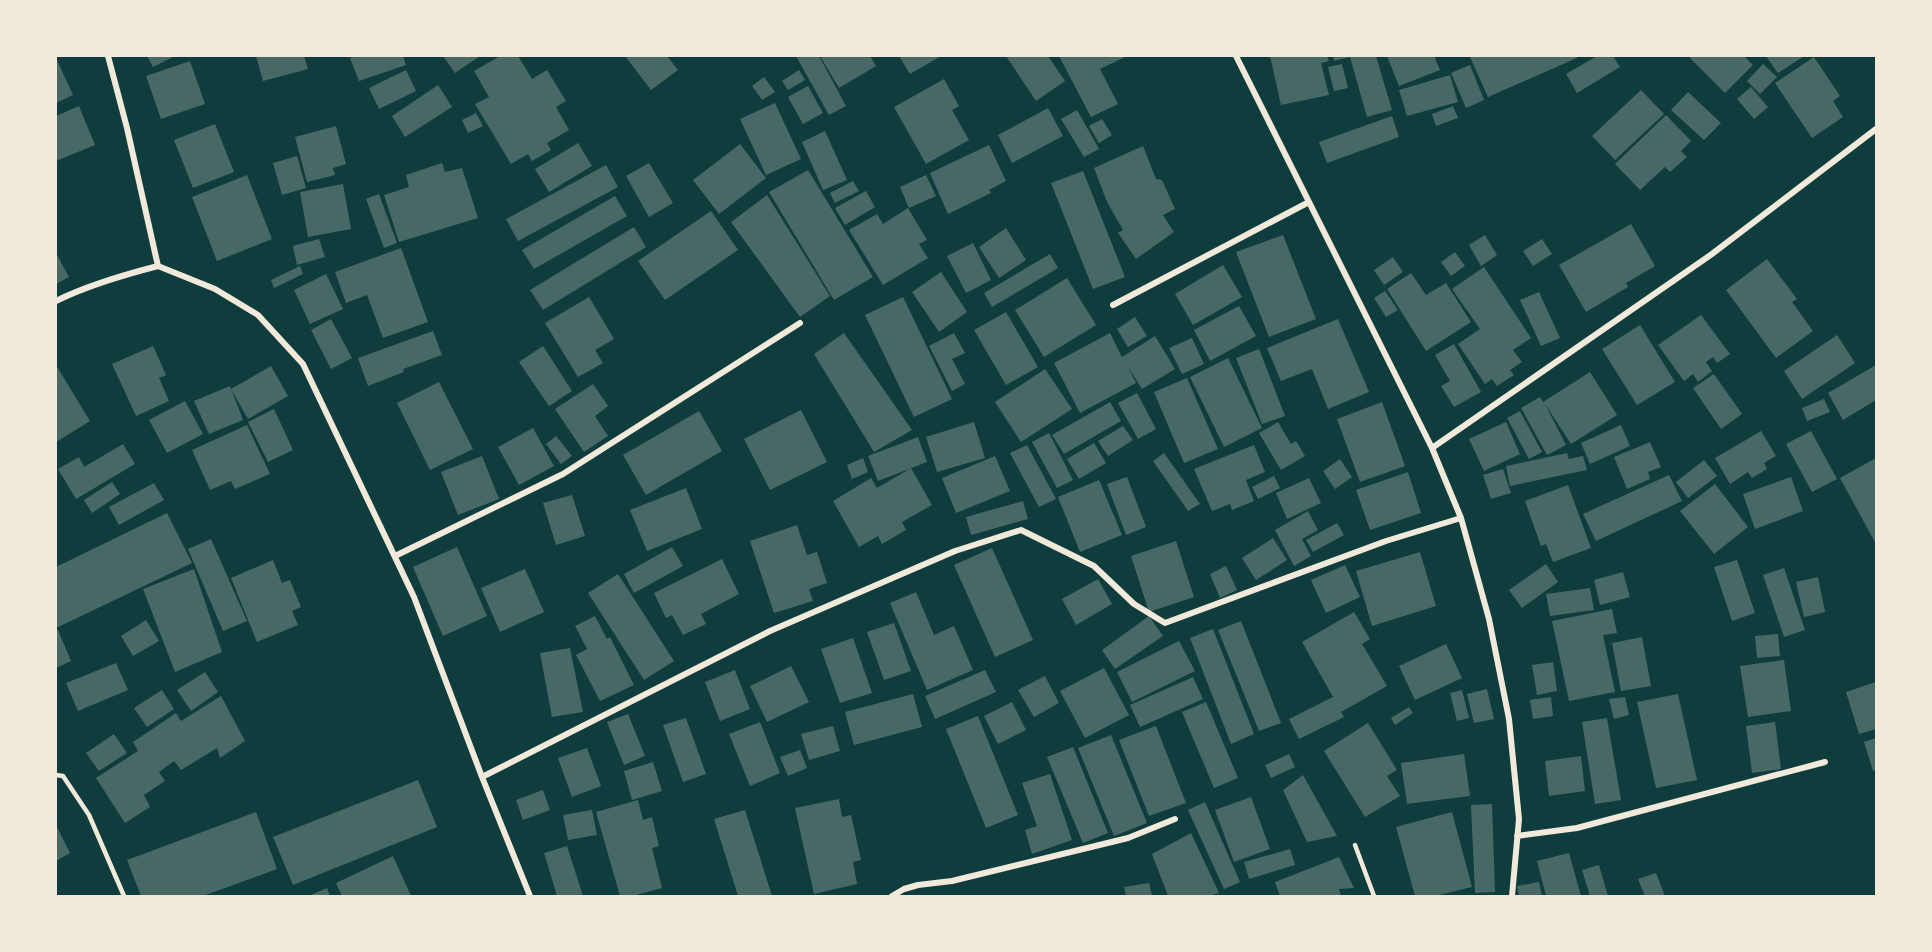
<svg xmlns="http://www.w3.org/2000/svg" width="1932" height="952" font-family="'DM Sans',sans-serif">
<rect width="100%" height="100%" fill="#0f3d3e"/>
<path fill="#486865" d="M 147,56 L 175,56 L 153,67 Z
M 256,56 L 304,56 L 308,69 L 263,81 Z
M 358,56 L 403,56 L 406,65 L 359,81 L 350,58 Z
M 443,56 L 480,56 L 455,73 Z
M 500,56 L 518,56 L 532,79 L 547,70 L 566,101 L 556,107 L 569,130 L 547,143 L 551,150 L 532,161 L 528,154 L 511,164 L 475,104 L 489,97 L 474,71 Z
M 625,56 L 667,56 L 678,70 L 651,90 Z
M 796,56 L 819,56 L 846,106 L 829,115 Z
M 820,56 L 870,56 L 876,66 L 839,88 Z
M 899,56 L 941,56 L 910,74 Z
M 1006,56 L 1048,56 L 1065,81 L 1036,101 Z
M 1059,56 L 1127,56 L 1100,69 L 1118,104 L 1091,117 Z
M 1270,56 L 1327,56 L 1329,61 L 1321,63 L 1329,95 L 1281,105 Z
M 1333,56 L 1376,56 L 1392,110 L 1367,117 L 1350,57 L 1334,61 Z
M 1387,56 L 1434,56 L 1440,70 L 1399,86 Z
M 1474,56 L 1577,56 L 1577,58 L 1488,97 L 1470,57 Z
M 1597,56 L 1613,56 L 1620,67 L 1577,93 L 1566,74 Z
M 1688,56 L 1744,56 L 1753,65 L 1725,93 Z
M 1766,56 L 1804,56 L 1778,73 Z
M 1814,57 L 1840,96 L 1833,101 L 1843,117 L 1812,138 L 1775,83 Z
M 56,58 L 73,95 L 56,103 Z
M 190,61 L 205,104 L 161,119 L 146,76 Z
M 1342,64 L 1348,88 L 1334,91 L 1328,67 Z
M 1763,64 L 1777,77 L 1760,94 L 1747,81 Z
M 1470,65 L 1484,100 L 1466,108 L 1451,73 Z
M 406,70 L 416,91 L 379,109 L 369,88 Z
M 799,70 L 805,80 L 788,90 L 782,81 Z
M 1450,75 L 1458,102 L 1407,116 L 1399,90 Z
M 764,77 L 775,92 L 762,100 L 752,86 Z
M 944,79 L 959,106 L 952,110 L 969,140 L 926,164 L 894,107 Z
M 438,85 L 452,107 L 405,137 L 392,116 Z
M 808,86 L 823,113 L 803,124 L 788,97 Z
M 1751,87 L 1768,107 L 1754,119 L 1737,99 Z
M 1641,90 L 1664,114 L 1615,160 L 1592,136 Z
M 1688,92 L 1721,123 L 1704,140 L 1671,110 Z
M 775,103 L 801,159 L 766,175 L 740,119 Z
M 79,106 L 95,145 L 56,161 L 56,116 Z
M 1453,106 L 1458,118 L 1436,126 L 1432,114 Z
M 1048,108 L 1063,136 L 1012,163 L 998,135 Z
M 1077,110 L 1099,149 L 1084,157 L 1061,119 Z
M 476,113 L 483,126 L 468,133 L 462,120 Z
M 1666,115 L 1691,141 L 1681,151 L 1687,157 L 1670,172 L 1665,167 L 1640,190 L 1615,164 Z
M 1392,116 L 1399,137 L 1327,163 L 1319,142 Z
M 1102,119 L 1112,135 L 1099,143 L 1089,126 Z
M 215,124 L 234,172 L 193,188 L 174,140 Z
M 336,126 L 346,164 L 333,168 L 335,175 L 307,182 L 295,137 Z
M 825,131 L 847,180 L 823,190 L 802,142 Z
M 578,143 L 592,166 L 549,192 L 535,169 Z
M 740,144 L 766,178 L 719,214 L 693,180 Z
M 989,145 L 1006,181 L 989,190 L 991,193 L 948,214 L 930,173 Z
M 1143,146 L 1156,179 L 1162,180 L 1175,209 L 1163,215 L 1174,232 L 1136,259 L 1118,233 L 1123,230 L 1107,202 L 1094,168 Z
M 297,156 L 306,188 L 282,195 L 273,163 Z
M 442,163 L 445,172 L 462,168 L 478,218 L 399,242 L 384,195 L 409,187 L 406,175 Z
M 649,163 L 673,203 L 649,217 L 626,176 Z
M 606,165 L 618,187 L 518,241 L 506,219 Z
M 808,170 L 873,277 L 834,300 L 769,192 Z
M 1083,171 L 1125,277 L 1093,289 L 1051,183 Z
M 247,175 L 272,239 L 217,261 L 192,197 Z
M 926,175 L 936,196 L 909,208 L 900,187 Z
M 853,181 L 859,191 L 835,203 L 830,193 Z
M 343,184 L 351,229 L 308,237 L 300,192 Z
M 866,191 L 875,207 L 845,225 L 835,208 Z
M 379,194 L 397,243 L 384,248 L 366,199 Z
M 767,195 L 830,296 L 800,317 L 731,222 Z
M 615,196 L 627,216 L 534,269 L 522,250 Z
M 908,208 L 927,240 L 919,244 L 928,258 L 883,285 L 849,230 L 877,214 L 883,224 Z
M 711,211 L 738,250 L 665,300 L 638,261 Z
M 1631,224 L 1655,266 L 1626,283 L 1628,287 L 1586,312 L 1559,265 Z
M 634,227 L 646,247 L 543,310 L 530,290 Z
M 1006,228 L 1026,260 L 999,278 L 979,247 Z
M 1283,235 L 1316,319 L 1269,337 L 1236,252 Z
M 1485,235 L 1497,255 L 1481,266 L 1469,245 Z
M 319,239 L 325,257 L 297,265 L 293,246 Z
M 1542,239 L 1552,254 L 1533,266 L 1523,251 Z
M 973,243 L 991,280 L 966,293 L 947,256 Z
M 401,248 L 428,322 L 383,338 L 367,295 L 346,303 L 335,272 Z
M 1455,252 L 1465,266 L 1451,276 L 1441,262 Z
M 56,253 L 69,277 L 56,284 Z
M 1050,254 L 1058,268 L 992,307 L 984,293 Z
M 1393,257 L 1403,272 L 1384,285 L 1374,270 Z
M 1767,259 L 1797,299 L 1792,302 L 1813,331 L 1776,358 L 1726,290 Z
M 1223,265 L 1242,297 L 1193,325 L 1175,294 Z
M 300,266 L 303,274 L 274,288 L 271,280 Z
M 1484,267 L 1531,338 L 1513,350 L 1522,362 L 1510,370 L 1514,375 L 1497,386 L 1492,379 L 1485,384 L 1458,344 L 1480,329 L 1452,289 Z
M 941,272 L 967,312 L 939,332 L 912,292 Z
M 1411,273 L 1426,295 L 1446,283 L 1471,322 L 1426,351 L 1387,289 Z
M 326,274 L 343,309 L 310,324 L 294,290 Z
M 1067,278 L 1096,325 L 1044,357 L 1015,310 Z
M 1385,291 L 1398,310 L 1386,317 L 1374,298 Z
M 1539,292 L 1560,338 L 1541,346 L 1520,300 Z
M 589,297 L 614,339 L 595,350 L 603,363 L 578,377 L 545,323 Z
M 903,297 L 952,399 L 914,417 L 865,315 Z
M 1239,306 L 1256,336 L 1210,361 L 1194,330 Z
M 1006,312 L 1038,367 L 1006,385 L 974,330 Z
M 1701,315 L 1730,354 L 1717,363 L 1713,357 L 1706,362 L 1712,371 L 1698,382 L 1693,374 L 1684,381 L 1658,345 Z
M 1135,317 L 1147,336 L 1128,347 L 1117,329 Z
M 331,319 L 352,358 L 331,369 L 311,330 Z
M 1338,319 L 1369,392 L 1328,409 L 1312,369 L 1281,381 L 1267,348 Z
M 1640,325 L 1675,382 L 1637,405 L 1602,349 Z
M 433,331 L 442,355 L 403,369 L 404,372 L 368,386 L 358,358 Z
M 844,333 L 912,430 L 874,452 L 814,354 Z
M 954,333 L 965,353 L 952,359 L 965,384 L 952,391 L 929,346 Z
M 1110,333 L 1122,357 L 1155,336 L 1175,369 L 1142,389 L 1128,367 L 1136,383 L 1080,413 L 1054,363 Z
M 1837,335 L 1855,363 L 1802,399 L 1784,371 Z
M 1192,338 L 1204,364 L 1182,374 L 1169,348 Z
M 1454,344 L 1481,392 L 1454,407 L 1441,386 L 1450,381 L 1435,355 Z
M 153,346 L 166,375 L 159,378 L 169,401 L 136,416 L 112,364 Z
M 543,346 L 572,391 L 549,406 L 519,362 Z
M 1259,349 L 1285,416 L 1262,424 L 1236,358 Z
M 1228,358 L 1262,428 L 1224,447 L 1190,377 Z
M 56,365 L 90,421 L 56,442 Z
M 1876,365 L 1876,400 L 1843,420 L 1828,393 Z
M 271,366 L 288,396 L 248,419 L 231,389 Z
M 1045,369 L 1072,409 L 1021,442 L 995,402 Z
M 1590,372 L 1617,415 L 1571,444 L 1545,404 L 1566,445 L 1547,455 L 1521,408 L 1540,397 L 1543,402 Z
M 1714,374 L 1742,414 L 1721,429 L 1693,388 Z
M 1187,378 L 1218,449 L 1184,463 L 1154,392 Z
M 439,382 L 473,449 L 430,470 L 397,403 Z
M 593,384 L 608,406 L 595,416 L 608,436 L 584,452 L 555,409 Z
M 230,386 L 243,420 L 209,434 L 194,401 Z
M 1137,393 L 1156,429 L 1138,439 L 1118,403 Z
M 1824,399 L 1830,412 L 1807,421 L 1802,408 Z
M 185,401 L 203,434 L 167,453 L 149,420 Z
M 1110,402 L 1121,421 L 1064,454 L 1052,435 Z
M 1382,402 L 1405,466 L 1360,482 L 1337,419 Z
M 274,409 L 293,450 L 268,462 L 248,422 Z
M 801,410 L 827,462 L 770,490 L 744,439 Z
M 699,411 L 722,451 L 646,495 L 623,455 Z
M 1520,411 L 1542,452 L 1529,459 L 1507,418 Z
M 974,422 L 985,458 L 937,472 L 926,437 Z
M 1278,422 L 1291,444 L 1296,441 L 1305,456 L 1281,470 L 1259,433 Z
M 1506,422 L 1520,454 L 1484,471 L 1469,439 Z
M 247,425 L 270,474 L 235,489 L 231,481 L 210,490 L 192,450 Z
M 1621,425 L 1630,446 L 1590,464 L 1581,443 Z
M 1123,426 L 1133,440 L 1108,456 L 1098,441 Z
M 533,428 L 554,466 L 519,485 L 498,447 Z
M 1761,431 L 1776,456 L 1764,463 L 1767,469 L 1752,478 L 1748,472 L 1730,484 L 1715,458 Z
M 1811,431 L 1837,479 L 1812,492 L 1786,444 Z
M 1049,433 L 1073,480 L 1057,488 L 1032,442 Z
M 556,436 L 572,456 L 561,464 L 546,444 Z
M 918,437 L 927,462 L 878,481 L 868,456 Z
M 1650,442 L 1661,467 L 1648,472 L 1650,479 L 1627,489 L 1614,457 Z
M 1094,443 L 1106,463 L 1079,479 L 1067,459 Z
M 123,444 L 135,464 L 76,499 L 58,469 L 79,457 L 84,467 Z
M 1027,445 L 1056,499 L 1039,507 L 1010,453 Z
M 1254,445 L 1265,472 L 1246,480 L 1254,501 L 1232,510 L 1230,504 L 1212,511 L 1194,469 Z
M 1164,453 L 1200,504 L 1188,511 L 1153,461 Z
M 1567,453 L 1569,459 L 1583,456 L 1587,470 L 1510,486 L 1506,466 Z
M 482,456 L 499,499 L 458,515 L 441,472 Z
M 995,456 L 1010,491 L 956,513 L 942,478 Z
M 863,458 L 868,472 L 852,479 L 847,465 Z
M 1876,458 L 1876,544 L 1840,478 Z
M 1340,459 L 1352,477 L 1335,489 L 1323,471 Z
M 1704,460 L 1717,476 L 1688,498 L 1676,482 Z
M 911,468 L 932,505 L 902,522 L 906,530 L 882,544 L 878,536 L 859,547 L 833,501 L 871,478 L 877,488 Z
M 1503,469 L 1511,493 L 1491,499 L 1483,475 Z
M 1408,472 L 1421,513 L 1370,530 L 1356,490 Z
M 1669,475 L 1682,501 L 1596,541 L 1583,514 Z
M 1274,476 L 1280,488 L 1258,499 L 1252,487 Z
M 1127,477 L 1146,527 L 1126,535 L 1107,484 Z
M 1791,477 L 1803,511 L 1755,529 L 1743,494 Z
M 1309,478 L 1321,503 L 1287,519 L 1276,493 Z
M 1099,480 L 1122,535 L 1080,552 L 1058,497 Z
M 112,482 L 120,494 L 92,513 L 84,500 Z
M 154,483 L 164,500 L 119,525 L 109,507 Z
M 1715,484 L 1748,527 L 1714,554 L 1680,511 Z
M 1568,485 L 1591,548 L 1553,562 L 1546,544 L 1541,546 L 1525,501 Z
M 686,488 L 702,529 L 647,551 L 630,510 Z
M 572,495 L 585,536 L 556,545 L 543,503 Z
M 1023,501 L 1028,519 L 971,535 L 966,517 Z
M 1308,511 L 1318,530 L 1302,539 L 1311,556 L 1294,566 L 1275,530 Z
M 167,513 L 192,563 L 56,628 L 56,567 Z
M 1337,523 L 1344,535 L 1313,552 L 1306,540 Z
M 797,525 L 807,555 L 817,552 L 827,583 L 809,589 L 813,601 L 774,613 L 750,541 Z
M 1273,538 L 1287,560 L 1256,580 L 1242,558 Z
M 211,539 L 247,621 L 223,631 L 188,549 Z
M 1176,541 L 1194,597 L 1149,612 L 1131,556 Z
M 457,547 L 487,616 L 443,636 L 413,567 Z
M 672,547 L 683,566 L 634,593 L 624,574 Z
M 992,548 L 1033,640 L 995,657 L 954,565 Z
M 1420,552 L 1436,606 L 1372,626 L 1356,571 Z
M 722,559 L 739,594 L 701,614 L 706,624 L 683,635 L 672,615 L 666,618 L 654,593 Z
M 273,560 L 282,583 L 290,580 L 301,607 L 292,611 L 298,625 L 257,642 L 231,578 Z
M 1737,560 L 1755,613 L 1732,621 L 1714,567 Z
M 1546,564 L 1558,582 L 1522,608 L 1509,590 Z
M 1345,565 L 1360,597 L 1326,613 L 1311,580 Z
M 1226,566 L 1237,590 L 1220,598 L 1210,574 Z
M 1784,568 L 1805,630 L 1784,637 L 1763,575 Z
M 194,569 L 222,652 L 175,672 L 143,589 Z
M 525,569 L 544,612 L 500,632 L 481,588 Z
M 1623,572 L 1630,597 L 1600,605 L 1594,580 Z
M 618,574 L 674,661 L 644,680 L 588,593 Z
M 1818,577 L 1825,612 L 1804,617 L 1796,582 Z
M 1098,579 L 1112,604 L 1076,625 L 1062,599 Z
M 1590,588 L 1594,610 L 1550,616 L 1546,594 Z
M 916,592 L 934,635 L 954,626 L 973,670 L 927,690 L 890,603 Z
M 1612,609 L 1617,633 L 1603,635 L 1615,692 L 1569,701 L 1552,621 Z
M 1354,612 L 1370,639 L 1362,644 L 1387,686 L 1341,712 L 1344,717 L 1299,739 L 1289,719 L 1333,697 L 1302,642 Z
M 595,616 L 607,639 L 610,637 L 634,685 L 600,701 L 576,655 L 587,649 L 575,626 Z
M 1149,616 L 1163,636 L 1115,669 L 1102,650 Z
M 146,620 L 159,641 L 133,656 L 121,636 Z
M 1241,621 L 1281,723 L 1259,731 L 1218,630 Z
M 894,623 L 911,671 L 884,680 L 867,632 Z
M 1213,629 L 1254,734 L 1231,744 L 1190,638 Z
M 58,630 L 71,661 L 56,668 L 56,631 Z
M 1778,634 L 1780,656 L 1757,658 L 1755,636 Z
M 1642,637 L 1651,686 L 1621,691 L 1612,643 Z
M 853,638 L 872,693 L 840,703 L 821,649 Z
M 1179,641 L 1195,671 L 1132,702 L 1117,672 Z
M 1446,644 L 1462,678 L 1415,700 L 1399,666 Z
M 570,648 L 583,712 L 552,717 L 540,653 Z
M 1784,660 L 1791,711 L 1748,717 L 1740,666 Z
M 1553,662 L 1557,691 L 1537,695 L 1532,665 Z
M 116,663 L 128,690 L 78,711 L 66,683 Z
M 791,666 L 809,702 L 767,722 L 750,686 Z
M 1104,668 L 1129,715 L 1085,738 L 1060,691 Z
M 735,670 L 750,709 L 720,721 L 705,682 Z
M 985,670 L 996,692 L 935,719 L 925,696 Z
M 205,672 L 218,692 L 191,711 L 177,690 Z
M 1045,676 L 1059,703 L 1034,717 L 1018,690 Z
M 1193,677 L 1203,699 L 1140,727 L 1130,705 Z
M 1876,682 L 1876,729 L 1859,734 L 1846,692 Z
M 1487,689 L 1494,719 L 1474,723 L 1467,694 Z
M 162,690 L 174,709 L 147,727 L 134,708 Z
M 1462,690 L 1469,718 L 1457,721 L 1450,693 Z
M 913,694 L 922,727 L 854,745 L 845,712 Z
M 1678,694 L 1697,780 L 1656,788 L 1637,702 Z
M 221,696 L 245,741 L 220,758 L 217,748 L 181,770 L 174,761 L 159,772 L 165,781 L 144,795 L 150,807 L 125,823 L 96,778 L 138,751 L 133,742 L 176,713 L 181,721 Z
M 1551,697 L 1553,716 L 1533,719 L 1530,700 Z
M 1625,697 L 1629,715 L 1614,719 L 1609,699 Z
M 1012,702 L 1026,730 L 998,744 L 984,716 Z
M 1206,702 L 1238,778 L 1214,788 L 1182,712 Z
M 1409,707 L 1413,713 L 1395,725 L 1391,718 Z
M 628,714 L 645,756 L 624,765 L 607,722 Z
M 978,716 L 1018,815 L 986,828 L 946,729 Z
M 686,718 L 706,774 L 683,782 L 663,725 Z
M 1607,718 L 1621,800 L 1595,804 L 1582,722 Z
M 760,722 L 780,773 L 750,786 L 729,734 Z
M 1775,722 L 1781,769 L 1752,773 L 1746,726 Z
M 1368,723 L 1397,770 L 1387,776 L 1400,796 L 1365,817 L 1324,751 Z
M 833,726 L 840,751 L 809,760 L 801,734 Z
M 1156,726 L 1186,803 L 1149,816 L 1119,740 Z
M 114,734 L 127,753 L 99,771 L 86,753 Z
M 1111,735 L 1147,823 L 1114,836 L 1078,748 Z
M 1876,738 L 1876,770 L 1873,771 L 1864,742 Z
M 1073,747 L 1108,833 L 1083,843 L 1047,757 Z
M 587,748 L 601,786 L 572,797 L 558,758 Z
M 800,750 L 807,768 L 788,776 L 780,757 Z
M 1289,754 L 1295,767 L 1271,778 L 1265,765 Z
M 1464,754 L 1470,796 L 1407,804 L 1401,763 Z
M 1581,756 L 1585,791 L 1549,796 L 1545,761 Z
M 653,762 L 662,791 L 632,800 L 624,771 Z
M 1050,774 L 1072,840 L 1032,854 L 1025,830 L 1037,826 L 1022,783 Z
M 1303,775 L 1337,836 L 1307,842 L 1283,790 Z
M 418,780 L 437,827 L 293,885 L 273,837 Z
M 543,790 L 550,810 L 523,820 L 516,800 Z
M 1251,797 L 1270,849 L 1234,862 L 1215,810 Z
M 839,799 L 842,817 L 851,815 L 861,860 L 853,862 L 857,884 L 814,894 L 795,808 Z
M 638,800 L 643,820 L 652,817 L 659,846 L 652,848 L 662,888 L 632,896 L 620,896 L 596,812 Z
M 1205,802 L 1240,882 L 1224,889 L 1188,810 Z
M 1492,804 L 1495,892 L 1475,893 L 1471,805 Z
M 592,810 L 597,835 L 568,840 L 563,815 Z
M 745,810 L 772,896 L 738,896 L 714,819 Z
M 256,812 L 277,869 L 203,896 L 141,896 L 127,860 Z
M 1452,812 L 1472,887 L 1435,896 L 1415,896 L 1396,827 Z
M 56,825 L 70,853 L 56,861 Z
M 1191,833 L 1219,893 L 1208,896 L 1168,896 L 1152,854 Z
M 567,846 L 583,896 L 557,896 L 544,853 Z
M 1290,849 L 1295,865 L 1249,879 L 1244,862 Z
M 1569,853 L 1581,896 L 1546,896 L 1537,861 Z
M 393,856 L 411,896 L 342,896 L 336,883 Z
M 1339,857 L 1354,888 L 1339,889 L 1341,896 L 1280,896 L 1275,882 Z
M 1599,865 L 1608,896 L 1590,896 L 1582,870 Z
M 1656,873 L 1665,896 L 1645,896 L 1638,879 Z
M 1539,882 L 1542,896 L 1519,896 L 1517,886 Z
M 1149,883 L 1152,896 L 1126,896 L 1124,887 Z
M 327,888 L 330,896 L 308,896 Z"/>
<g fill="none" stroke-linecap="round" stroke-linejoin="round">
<path stroke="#f1e9da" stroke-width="4.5" d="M 56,775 L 63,776 L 89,815 L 124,896
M 1355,845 L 1374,896"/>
<path stroke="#f1e9da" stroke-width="6" d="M 1236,56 L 1432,448 L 1461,518 L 1489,619 L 1509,719 L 1519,819 L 1512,896
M 158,266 L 215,289 L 258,315 L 303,364 L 414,597 L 482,777 L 530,896
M 56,301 C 88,285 123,275 158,266 L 127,128 L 108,56
M 1113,305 L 1309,202
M 1432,448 L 1712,254 L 1876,129
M 395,556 L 563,474 L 800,323
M 482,777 L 770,631 L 955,551 L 1021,530 L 1094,566 L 1134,604 L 1165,623 L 1386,541 L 1461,518
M 1517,836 L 1577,828 L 1825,762
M 892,896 L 904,889 L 918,885 L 952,881 L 1128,838 L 1175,819"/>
</g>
<rect width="1932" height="952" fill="none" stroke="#f1e9da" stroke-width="114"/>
</svg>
